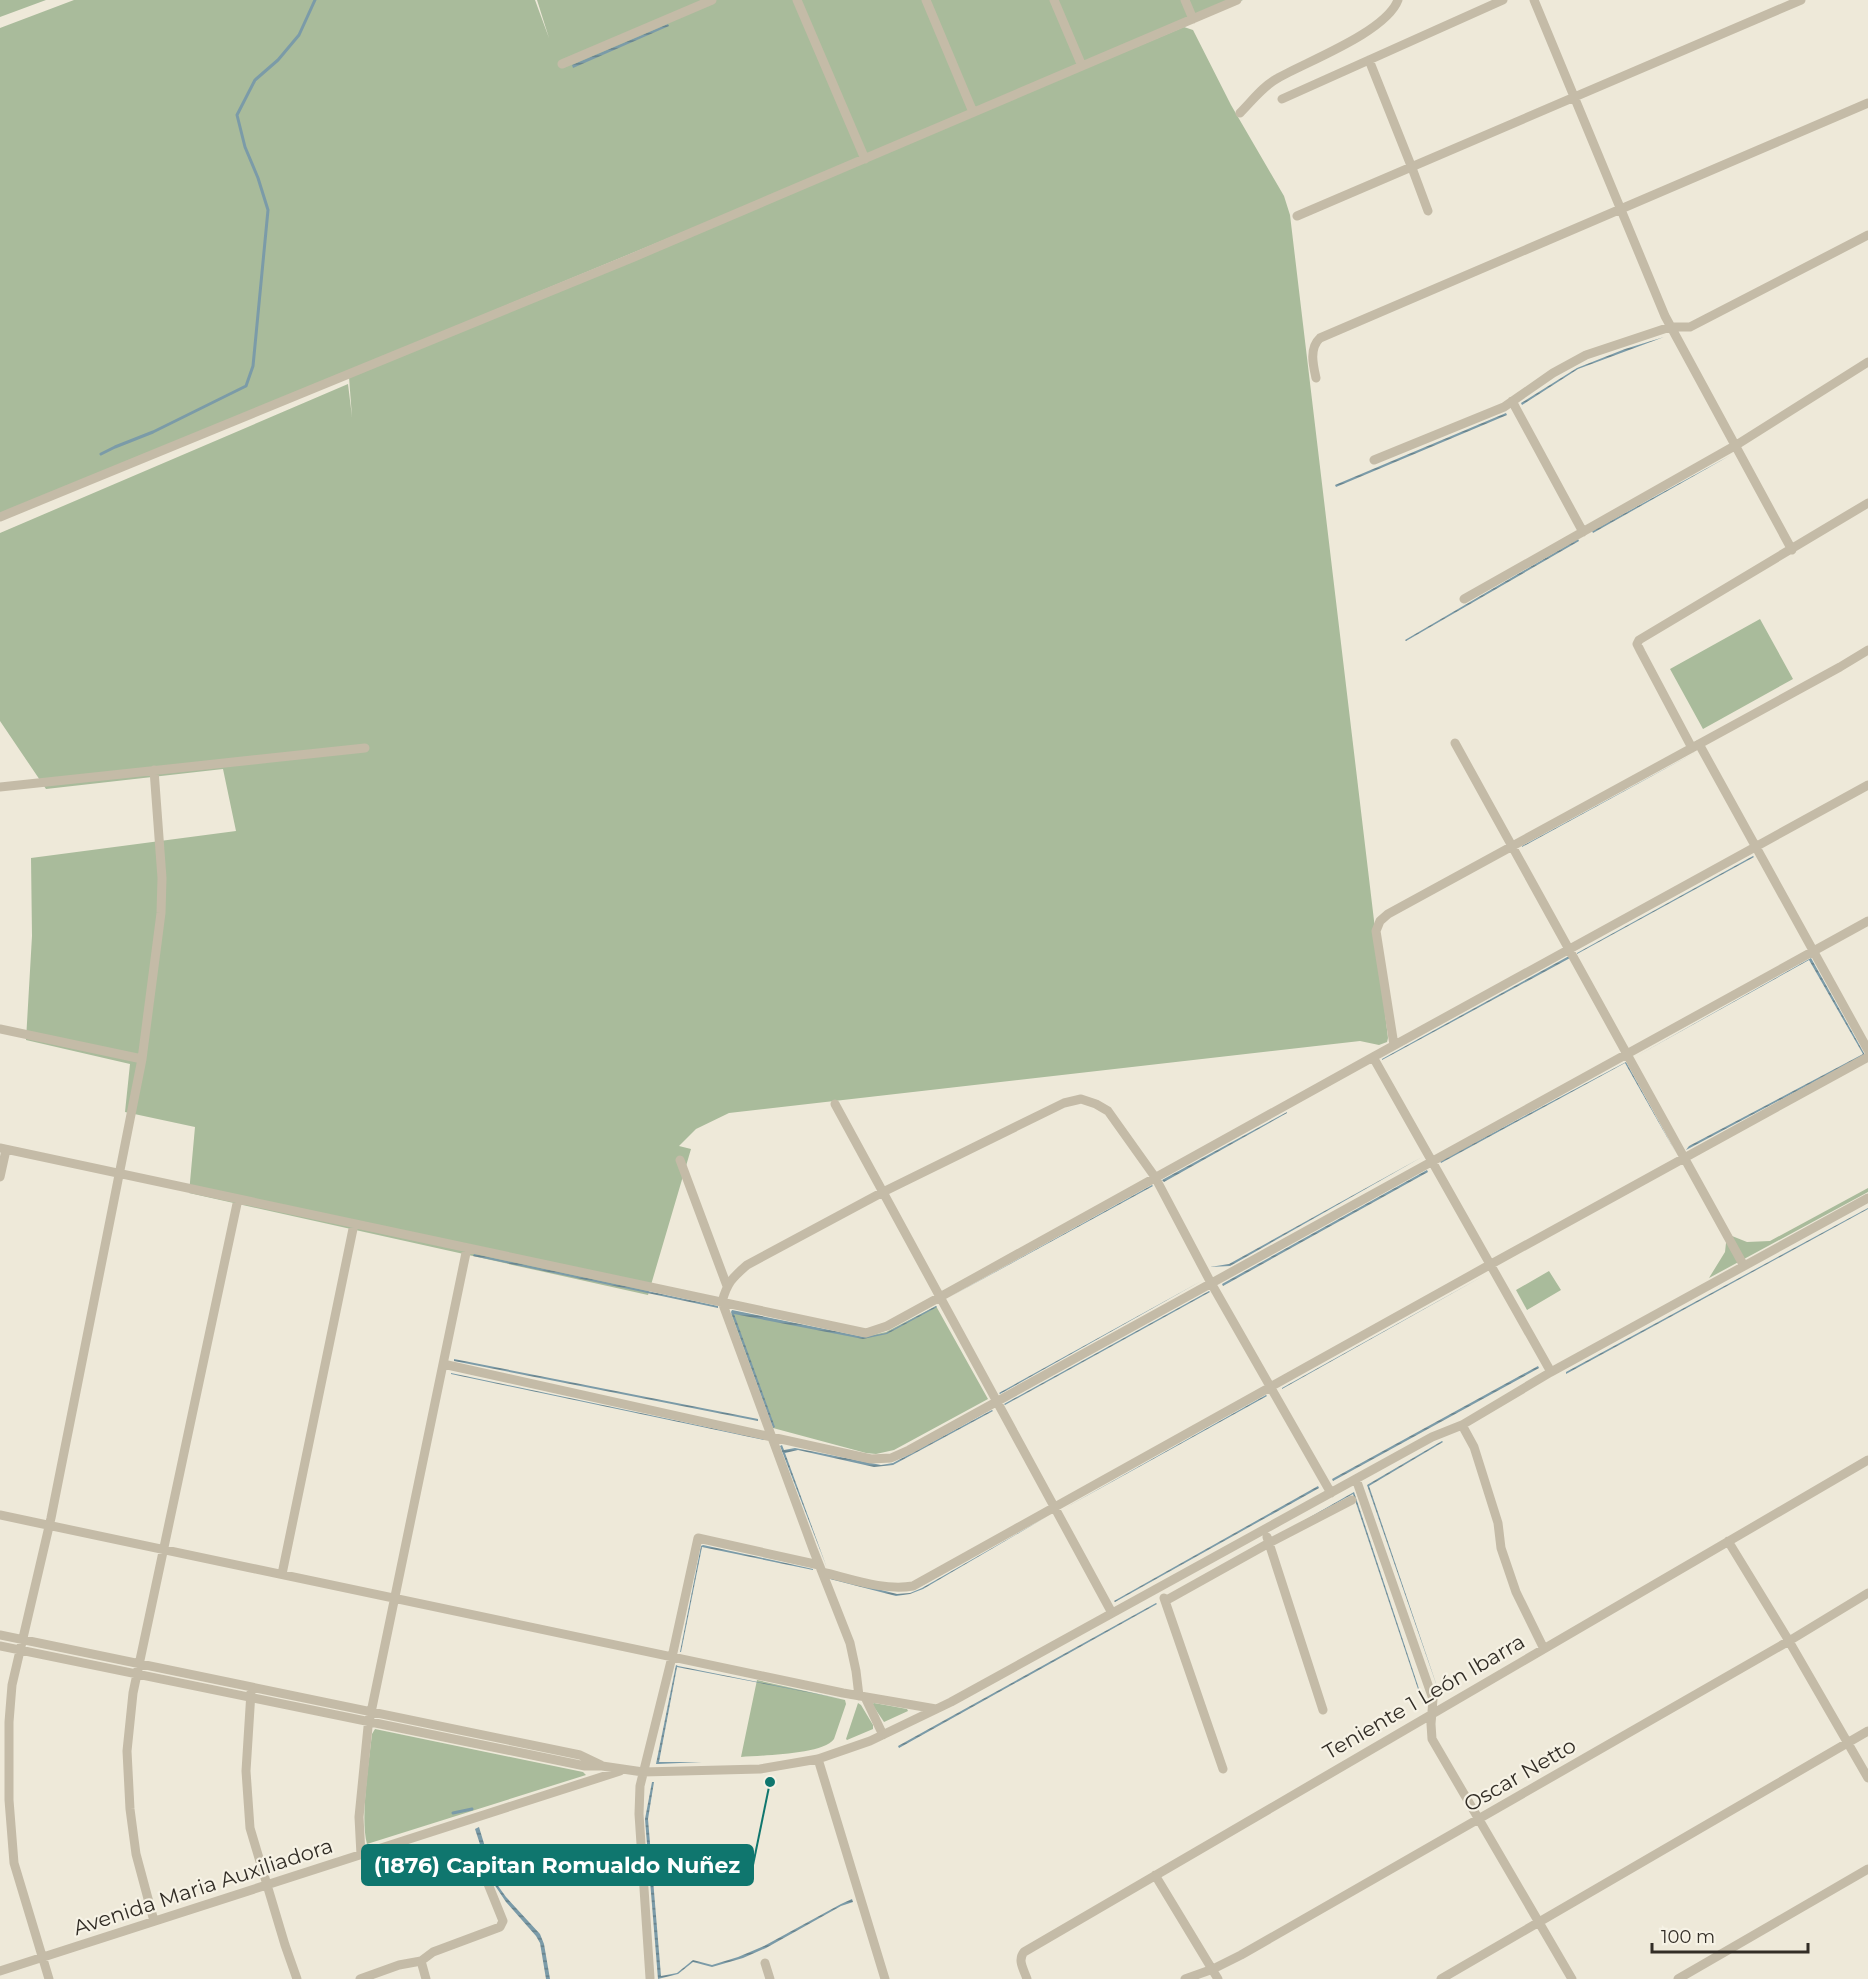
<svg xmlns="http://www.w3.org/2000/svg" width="1868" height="1979" font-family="Montserrat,sans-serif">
<defs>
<pattern id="water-rules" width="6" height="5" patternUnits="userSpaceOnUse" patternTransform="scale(1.5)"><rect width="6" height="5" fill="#7b9ba8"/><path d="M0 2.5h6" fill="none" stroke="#657f89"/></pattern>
</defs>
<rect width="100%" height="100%" fill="#eee9d9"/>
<path fill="#a9bb9b" d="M 0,0 L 46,0 L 0,17 Z
M 74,0 L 535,0 L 549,38 L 537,0 L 1243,0 L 0,515 L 0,28 Z
M 1184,27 L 1193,30 L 1231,105 L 1284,196 L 1290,215 L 1388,1038 L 1387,1042 L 1379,1045 L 1360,1041 L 729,1113 L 696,1129 L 679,1146 L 691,1149 L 648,1295 L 189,1193 L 195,1127 L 125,1112 L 130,1064 L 26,1040 L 32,936 L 31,858 L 236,831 L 223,769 L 46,789 L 0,721 L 0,533 L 348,384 L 352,417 L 349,377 Z
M 1760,619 L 1793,679 L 1703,729 L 1670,669 Z
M 1868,1188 L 1868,1192 L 1709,1278 L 1725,1252 L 1727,1234 L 1747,1242 L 1770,1241 Z
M 1549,1271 L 1561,1290 L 1527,1310 L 1516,1290 Z
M 936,1306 L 988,1399 L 894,1450 L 876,1454 L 866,1453 L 773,1428 L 731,1314 L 734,1311 L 863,1337 L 886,1332 Z
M 757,1680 L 845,1700 L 846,1704 L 834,1739 C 822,1755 762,1755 741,1757 Z
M 858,1703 L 861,1705 L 873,1725 L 873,1729 L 847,1740 L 846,1739 Z
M 874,1703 L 907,1709 L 908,1711 L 884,1722 L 872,1704 Z
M 375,1729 L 583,1772 L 586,1775 L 367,1844 C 360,1819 369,1761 372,1734 Z"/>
<path fill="url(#water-rules)" d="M 668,24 L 669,26 L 573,68 L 572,65 Z
M 1664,337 L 1578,369 L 1522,405 L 1521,403 L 1577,368 L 1625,349 Z
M 1506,413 L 1507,415 L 1336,487 L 1335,485 Z
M 1731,455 L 1593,533 L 1592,531 Z
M 1578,539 L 1579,541 L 1406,641 L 1405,640 Z
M 1696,752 L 1522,847 L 1522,846 Z
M 1753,856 L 1754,857 L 1577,954 L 1577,953 Z
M 1569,956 L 1570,958 L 1382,1060 L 1382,1059 Z
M 1811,958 L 1865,1055 L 1686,1150 L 1689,1146 L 1863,1054 L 1809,960 L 1635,1057 Z
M 1626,1062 L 1676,1153 L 1625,1063 L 1441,1163 L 1440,1161 Z
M 1287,1112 L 1287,1113 L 1164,1182 L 1162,1180 Z
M 1422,1157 L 1230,1266 L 1210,1267 L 1229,1264 Z
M 1427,1170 L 1428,1172 L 1223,1286 L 1222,1284 Z
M 1152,1185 L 1153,1186 L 948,1298 Z
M 1868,1208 L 1868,1209 L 1566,1374 L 1566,1372 Z
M 474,1254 L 718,1306 L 718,1308 L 473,1256 Z
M 1485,1275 L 1282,1389 L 1282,1388 Z
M 1203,1280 L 1000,1394 L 999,1393 Z
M 1209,1291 L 1210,1292 L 1005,1405 L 1004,1404 Z
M 936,1306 L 937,1307 L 887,1334 L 863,1339 L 734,1314 L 775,1427 L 773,1428 L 731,1312 L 732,1310 L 864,1337 L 886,1333 Z
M 454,1359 L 758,1419 L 758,1421 L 454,1361 Z
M 1538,1366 L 1539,1368 L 1333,1481 L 1332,1479 Z
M 451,1373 L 764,1439 L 764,1440 L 451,1374 Z
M 1266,1395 L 1267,1396 L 1063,1509 Z
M 992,1410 L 993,1411 L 893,1465 L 874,1467 L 798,1450 L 785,1453 L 827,1568 L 780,1446 L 782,1445 L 784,1450 L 795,1448 L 881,1465 L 893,1463 Z
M 1442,1441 L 1443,1442 L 1369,1486 L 1441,1698 L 1367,1485 Z
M 1318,1486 L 1319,1488 L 1115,1602 L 1114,1601 Z
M 1354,1492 L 1424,1704 L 1423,1704 L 1353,1494 L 1277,1536 Z
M 1048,1516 L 923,1589 L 910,1594 L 896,1596 L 830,1579 L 830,1577 L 897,1594 L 910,1593 L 922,1588 Z
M 703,1545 L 813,1569 L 813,1570 L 702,1547 L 681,1652 L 680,1652 L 701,1546 Z
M 1156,1603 L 1157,1604 L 899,1748 L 898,1746 Z
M 676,1665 L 678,1666 L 843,1699 L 677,1667 L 659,1762 L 702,1762 L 658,1764 L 656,1764 Z
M 652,1782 L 654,1782 L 648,1819 L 661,1976 L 677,1973 L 693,1960 L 712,1965 L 738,1957 L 764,1946 L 841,1904 L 852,1899 L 853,1902 L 841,1906 L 766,1948 L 743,1958 L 712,1967 L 693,1962 L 678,1974 L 658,1979 L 645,1819 Z
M 479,1827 L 496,1883 L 506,1897 L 540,1934 L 544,1944 L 550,1979 L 546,1979 L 540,1943 L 536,1936 L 506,1902 L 492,1881 L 475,1829 Z"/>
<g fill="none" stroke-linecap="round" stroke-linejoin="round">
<path stroke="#7b9ba8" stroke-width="3" d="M 101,454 L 115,447 L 153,432 L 246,386 L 253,366 L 268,210 L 258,178 L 245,147 L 237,115 L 255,80 L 278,60 L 299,35 L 315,0
M 453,1813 L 472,1809"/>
<path stroke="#c4bba7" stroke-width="9" d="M 797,0 L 865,159
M 926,0 L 973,112
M 1054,0 L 1082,66
M 1185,0 L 1193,19
M 1534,0 L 1665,316 L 1792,550
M 1369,60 L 1412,168 L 1428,211
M 562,64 L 712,0
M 1282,99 L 1503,0
M 1240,113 C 1252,101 1263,86 1278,78 C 1308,61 1386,32 1398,0
M 1297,216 L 1801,0
M 1316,378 C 1313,365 1309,348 1320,338 L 1868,103
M 1512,401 L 1583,532
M 1374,460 L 1504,407 L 1553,373 L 1586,355 L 1670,327 L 1690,327 L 1868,235
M 0,517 L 634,257 L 1237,0
M 1464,599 L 1738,444 L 1868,362
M 1455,743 L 1744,1266
M 1699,744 L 1868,1050
M 1692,748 L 1641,652 L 1637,644 L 1639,640 L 1868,503
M 0,787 L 365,748
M 0,1029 L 142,1059
M 1394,1045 L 1376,931 L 1380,921 L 1388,914 L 1840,667 L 1868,650
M 1373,1057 L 1551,1372
M 835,1104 L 1112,1613
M 0,1148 L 866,1333 L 887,1326 L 940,1297 L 1373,1057 L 1868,785
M 680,1160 L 727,1286
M 0,1177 L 6,1150
M 443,1364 L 871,1459 L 891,1458 L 909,1450 L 1868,921
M 1462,1425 L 1474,1447 L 1498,1523 L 1501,1548 L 1516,1592 L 1544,1649
M 1356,1479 L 1433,1699 L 1431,1724 L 1432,1739 L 1572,1979
M 0,1515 L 843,1693 L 936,1709
M 1267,1537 L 1323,1710
M 1728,1541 L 1786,1636 L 1868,1778
M 822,1572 C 852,1579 883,1591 913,1586 L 1484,1268 L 1868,1057
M 282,1574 L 354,1224
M 1164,1598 L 1223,1769
M 1165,1601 L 1269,1543 L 1352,1500
M 0,1635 L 580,1755 L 601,1765
M 0,1646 L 585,1766 L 602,1766 L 643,1772 L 760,1769 L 818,1759 L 870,1741 L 951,1702 L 1432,1437 L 1462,1425 L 1551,1372 L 1868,1198
M 251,1692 L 246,1771 L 250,1828 L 285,1945 L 297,1979
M 859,1696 L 856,1671 L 850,1643 L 813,1549 L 722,1302 C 727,1283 732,1278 747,1265 L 883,1192 L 1064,1103 L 1081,1099 L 1096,1104 L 1108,1111 L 1155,1177 L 1211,1283 L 1331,1493
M 865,1697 L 883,1735
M 818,1759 L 885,1979
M 361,1855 L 359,1817 L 368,1727 L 467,1248
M 1155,1875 L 1218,1979
M 154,1921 L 136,1854 L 130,1809 L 127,1751 L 133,1693 L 238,1199
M 421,1961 L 433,1952 L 500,1927 L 503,1921 L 478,1859
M 765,1963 L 770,1979
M 0,1971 L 620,1771
M 650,1978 L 639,1814 L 640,1786 L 672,1657 L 698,1538 L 819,1565
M 49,1979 L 14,1863 L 9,1800 L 9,1722 L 12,1685 L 51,1518 L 142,1059 L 161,913 L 162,878 L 154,770
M 360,1979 L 399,1965 L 421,1961 L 426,1979
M 1027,1979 C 1024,1970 1017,1960 1024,1952 L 1868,1460
M 1185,1979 L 1213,1969 L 1241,1955 L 1789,1641 L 1868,1593
M 1441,1979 L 1868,1731
M 1678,1979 L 1868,1869"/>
</g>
<g text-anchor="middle" stroke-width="4.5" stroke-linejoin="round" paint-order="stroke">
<g font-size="21" fill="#322d26" stroke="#f6f2e5">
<text transform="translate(1424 1697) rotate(-30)" y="7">Teniente 1 León Ibarra</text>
<text transform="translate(1520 1775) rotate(-30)" y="7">Oscar Netto</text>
<text transform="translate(203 1887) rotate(-18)" y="7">Avenida Maria Auxiliadora</text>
</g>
</g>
<path fill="none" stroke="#0f766e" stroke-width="2" d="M770 1782L753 1865"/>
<circle fill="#0f766e" stroke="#f6f2e5" stroke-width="2" cx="770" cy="1782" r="6"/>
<rect fill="#0f766e" stroke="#0f766e" stroke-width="2" x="362" y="1845" width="391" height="40" rx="6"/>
<g font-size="22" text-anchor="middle" font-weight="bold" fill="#fff">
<text x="557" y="1873">(1876) Capitan Romualdo Nuñez</text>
</g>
<path d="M1652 1943v9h156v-9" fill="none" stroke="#322d26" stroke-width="3"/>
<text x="1661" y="1943" font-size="18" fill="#322d26" stroke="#f6f2e5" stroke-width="4.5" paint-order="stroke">100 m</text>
</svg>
